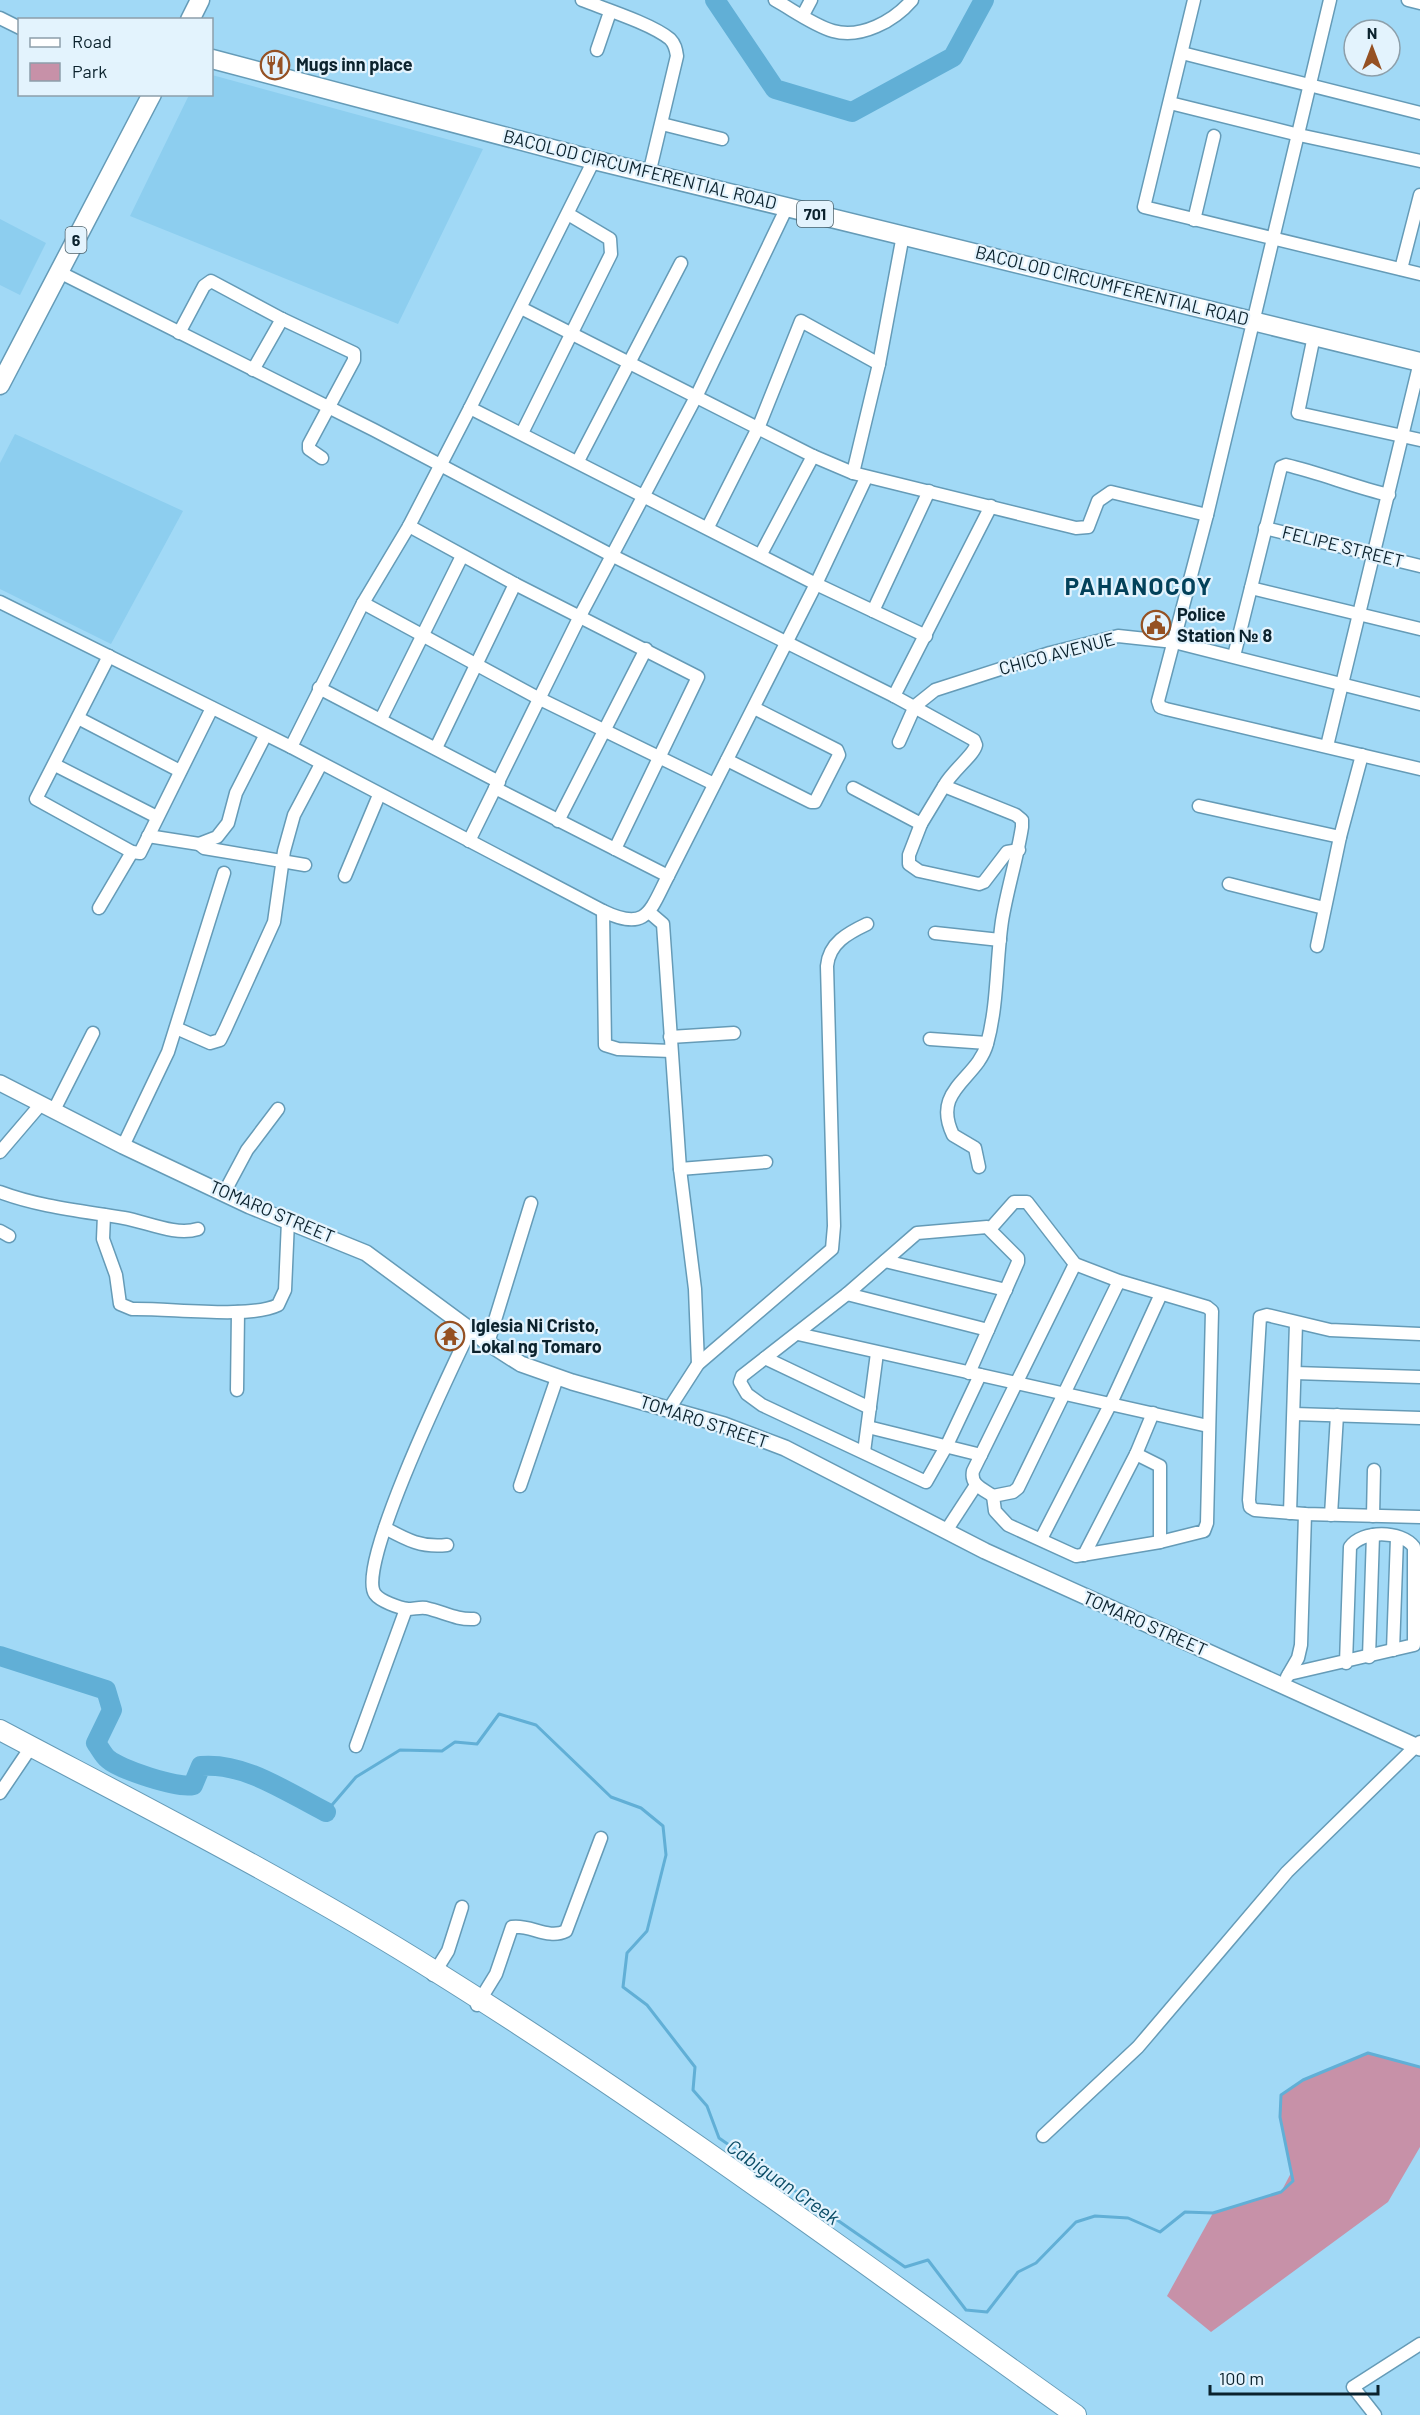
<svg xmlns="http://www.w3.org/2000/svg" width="1420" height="2415" font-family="Barlow,sans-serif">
<rect width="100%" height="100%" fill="#a1d9f6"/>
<g fill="#8dceef">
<polygon points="212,75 483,149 398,324 130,216 189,95 212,94"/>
<polygon points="0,219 46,243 20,295 0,285"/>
<polygon points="15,434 183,511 111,644 0,589 0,463"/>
</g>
<polygon fill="#c791a8" points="1368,2053 1420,2067 1420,2147 1388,2202 1211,2332 1167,2296 1213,2213 1281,2192 1291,2173 1280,2117 1281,2095 1303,2080"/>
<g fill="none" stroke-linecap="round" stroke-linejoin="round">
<polyline stroke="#61afd6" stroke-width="3" points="326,1812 356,1777 400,1750 442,1751 455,1742 477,1744 499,1714 536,1725 611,1797 641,1808 663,1826 666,1855 647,1931 627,1953 623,1987 647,2005 695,2067 693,2090 707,2106 719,2138 905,2267 928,2260 966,2310 987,2312 1018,2272 1036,2263 1076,2222 1095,2216 1128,2218 1160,2232 1185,2212 1213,2213 1281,2192 1293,2181 1280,2117 1281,2095 1303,2080 1368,2053 1420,2067"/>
<g stroke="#61afd6" stroke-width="20">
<polyline points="715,0 775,89 852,112 953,57 984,0"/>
<path d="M0 1656 106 1690 112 1710 96 1743C100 1748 103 1755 108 1759 119 1769 178 1789 193 1785L201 1766C245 1762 288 1793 326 1812"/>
</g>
<g stroke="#659bb7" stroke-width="15">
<g id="minor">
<path d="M582 0C605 9 652 24 670 39 675 44 676 49 677 56L649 174"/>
<path d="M775 0C793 10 813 25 833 31 861 39 894 21 912 0"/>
<polyline points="1194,0 1144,207 1420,274"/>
<polyline points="1330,0 1207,515 1158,701 1160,707 1166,709 1420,769"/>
<polyline points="1408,0 1420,3"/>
<polyline points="803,15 811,0"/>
<polyline points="0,18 20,28"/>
<polyline points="597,50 610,12"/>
<polyline points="1182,53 1420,113"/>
<polyline points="1170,103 1299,135 1420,161"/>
<polyline points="662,124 722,139"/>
<polyline points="1194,220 1214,136"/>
<polyline points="1401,269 1420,195"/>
<path d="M59 272 374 430 611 555 894 696 974 740 976 745C974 755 952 771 944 786L1016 815 1022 820V827C1017 859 1007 890 1002 921 996 962 998 1004 987 1044 977 1080 931 1089 953 1135L975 1148 979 1167"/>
<polyline points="521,308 813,456 853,473 1076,528 1088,527 1098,501 1111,492 1207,515"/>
<polyline points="179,333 204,286 211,281 282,319 354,353 354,360 309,444 309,449 322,458"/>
<polyline points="1314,336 1298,413 1420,440"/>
<polyline points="253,370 282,319"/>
<polyline points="470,408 816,584 926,636"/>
<polyline points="522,433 611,254 610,239 568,214"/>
<polyline points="578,461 681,263"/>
<polyline points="853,473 879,364 903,235"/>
<polyline points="409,526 515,584 698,677 615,849"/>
<polyline points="708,527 759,426 801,321 879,364"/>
<polyline points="1265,528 1420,566"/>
<polyline points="761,554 813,456"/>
<polyline points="1251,588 1420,629"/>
<path d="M0 602 291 747 603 911C647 932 650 911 668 876L816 584 866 478"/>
<polyline points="363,603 538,698 714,784"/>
<polyline points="873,611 929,491"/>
<polyline points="109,656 36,799 132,852 140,853 212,708"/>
<path d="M1234 656 1281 467 1286 465C1321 473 1354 487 1389 495"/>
<polyline points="319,688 499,782"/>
<polyline points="894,696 991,506"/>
<polyline points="78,718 180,771"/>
<polyline points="381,719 462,556"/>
<polyline points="899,742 915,706 935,690 1050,653 1118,636 1174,642 1420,704"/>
<polyline points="1327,746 1420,362"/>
<polyline points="291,747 363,603 409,526 470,408 594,160"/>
<polyline points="436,748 515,584"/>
<polyline points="727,760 811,802 815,802 839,755 837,750 754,708"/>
<polyline points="55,765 157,817"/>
<polyline points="495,788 668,876"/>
<polyline points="853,788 921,824 944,786"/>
<polyline points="1199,806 1340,837 1362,755"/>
<polyline points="558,821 646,649"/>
<polyline points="921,824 909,855 909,864 919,871 979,884 984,882 1007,852 1019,850"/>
<polyline points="148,836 199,844 217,837 228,823 236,793 265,736"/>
<polyline points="469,841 580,616 697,395 787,207"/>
<polyline points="199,844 204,848 305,865"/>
<polyline points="345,876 379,795"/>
<polyline points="1229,884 1324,908"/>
<polyline points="99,908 132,852"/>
<polyline points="603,911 605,1045 618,1049 671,1051"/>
<polyline points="649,912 663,924 680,1169 695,1289 698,1364"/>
<polyline points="935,933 1000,940"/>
<polyline points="1317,946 1340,837"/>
<polyline points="176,1028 210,1043 220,1040 225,1030 274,922 284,851 294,815 321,764"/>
<polyline points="670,1037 734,1033"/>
<polyline points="930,1039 987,1043"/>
<polyline points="54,1110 93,1033"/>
<polyline points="123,1146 168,1052 224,873"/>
<polyline points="0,1152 41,1104"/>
<polyline points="680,1169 766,1162"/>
<path d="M0 1192C40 1207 83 1211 124 1218 147 1222 175 1236 198 1229"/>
<polyline points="224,1193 247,1150 278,1109"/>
<path d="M104 1215 103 1239 116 1275 120 1304 132 1309C169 1308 250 1319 278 1305L285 1290 288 1221"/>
<polyline points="991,1228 1014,1202 1027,1202 1075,1264 1119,1281 1207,1307 1212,1311 1207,1523 1204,1531 1160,1542 1076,1556 1008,1525 995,1511 993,1496 1013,1492 1018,1488 1119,1281"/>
<polyline points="0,1231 9,1236"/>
<polyline points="885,1261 1006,1290"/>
<polyline points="847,1294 988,1330"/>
<path d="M470 1330C453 1366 355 1567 375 1594 380 1601 399 1608 408 1609 414 1609 420 1607 426 1608 444 1612 456 1620 474 1619"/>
<polyline points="798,1334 1208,1426"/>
<polyline points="1420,1334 1330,1330 1267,1315 1260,1317 1249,1500 1250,1507 1255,1510 1305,1514 1420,1517"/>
<polyline points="488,1343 531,1203"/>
<polyline points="765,1358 870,1408"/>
<polyline points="969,1373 1018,1262 1018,1258 987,1227 917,1233 847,1294 742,1376 740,1382 747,1394 762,1405 926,1482 947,1445 980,1375"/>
<polyline points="1295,1373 1420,1377"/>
<polyline points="237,1390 238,1312"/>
<path d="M669 1409 698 1364 832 1249 834 1226 827 966C829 943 848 933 867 924"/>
<polyline points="1294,1414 1420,1418"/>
<polyline points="868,1427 981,1455"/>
<polyline points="864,1452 877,1353"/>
<polyline points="1136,1454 1153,1413"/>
<polyline points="520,1486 557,1378"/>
<path d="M993 1496C983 1489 970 1485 973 1471L1075 1264"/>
<polyline points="1290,1513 1296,1323"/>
<polyline points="1331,1515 1337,1415"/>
<polyline points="1373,1516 1374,1470"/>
<path d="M385 1528C407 1540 422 1548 447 1545"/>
<polyline points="946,1531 976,1485"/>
<polyline points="1041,1539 1111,1403 1161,1294"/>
<polyline points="1084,1555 1136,1454 1160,1466 1160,1542"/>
<polyline points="1393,1650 1397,1538"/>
<polyline points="1369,1657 1373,1535"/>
<path d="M1289 1674 1414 1645V1547C1401 1530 1362 1530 1350 1547L1346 1663"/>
<polyline points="1287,1677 1298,1658 1301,1645 1305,1514"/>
<polyline points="356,1746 406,1609"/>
<polyline points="0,1793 31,1747"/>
<polyline points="433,1975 448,1951 462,1907"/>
<path d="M477 2005 496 1974 512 1927C530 1924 548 1940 566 1931L601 1838"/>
<polyline points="1043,2136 1138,2047 1287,1872 1420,1742"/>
<polyline points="1375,2415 1353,2387 1420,2344"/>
</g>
</g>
<g stroke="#659bb7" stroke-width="18">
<polyline id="tertiary" points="0,1083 123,1146 250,1206 366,1253 488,1343 521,1364 572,1382 724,1425 785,1448 985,1551 1420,1748"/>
</g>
<g stroke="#659bb7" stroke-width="21">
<g id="primary">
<polyline points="190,20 200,0"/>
<polyline points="212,59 594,160 1420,362"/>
<polyline points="0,385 152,94"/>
</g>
</g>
<g stroke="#659bb7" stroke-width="22">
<path id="trunk" d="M0 1730C147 1808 297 1884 438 1973 657 2110 865 2265 1076 2415"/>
</g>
<use href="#minor" stroke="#fff" stroke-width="12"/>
<use href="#tertiary" stroke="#fff" stroke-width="15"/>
<use href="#primary" stroke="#fff" stroke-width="18"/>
<use href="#trunk" stroke="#fff" stroke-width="20"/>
</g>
<defs>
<g id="restaurant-ring" transform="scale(1.5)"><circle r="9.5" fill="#e3f3fd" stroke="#955123" stroke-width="1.5"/><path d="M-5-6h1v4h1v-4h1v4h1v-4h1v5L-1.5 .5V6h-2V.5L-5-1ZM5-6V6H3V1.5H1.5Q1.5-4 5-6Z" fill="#955123"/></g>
<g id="civic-ring" transform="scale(1.5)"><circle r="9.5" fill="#e3f3fd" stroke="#955123" stroke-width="1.5"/><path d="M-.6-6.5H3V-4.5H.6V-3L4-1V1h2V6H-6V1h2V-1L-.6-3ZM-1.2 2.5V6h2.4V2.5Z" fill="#955123"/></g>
<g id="temple-ring" transform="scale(1.5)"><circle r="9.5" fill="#e3f3fd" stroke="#955123" stroke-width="1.5"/><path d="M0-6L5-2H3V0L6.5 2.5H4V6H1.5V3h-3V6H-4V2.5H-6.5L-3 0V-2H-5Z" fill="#955123"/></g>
</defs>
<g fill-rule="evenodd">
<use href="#restaurant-ring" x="275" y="65"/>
<use href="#civic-ring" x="1156" y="625"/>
<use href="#temple-ring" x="450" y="1336"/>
</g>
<g text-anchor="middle" stroke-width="4.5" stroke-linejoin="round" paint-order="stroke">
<g fill="#e3f3fd" stroke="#4c616b" stroke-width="1.5">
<rect x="797" y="201" width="36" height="26" rx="4.5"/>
<rect x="65.5" y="227" width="21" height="26" rx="4.5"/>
</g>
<g font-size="16" font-weight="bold" fill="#0b222d">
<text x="815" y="220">701</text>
<text x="76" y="246">6</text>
</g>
<g font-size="18" font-weight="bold" fill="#0b222d" stroke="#e3f3fd" text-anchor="start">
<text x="296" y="71">Mugs inn place</text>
<text x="1177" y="621">Police<tspan x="1177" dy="21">Station № 8</tspan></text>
<text x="471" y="1332">Iglesia Ni Cristo,<tspan x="471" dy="21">Lokal ng Tomaro</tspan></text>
</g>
<g font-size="18" fill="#0b222d" stroke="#e3f3fd">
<text transform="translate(640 170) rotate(14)" y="6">BACOLOD CIRCUMFERENTIAL ROAD</text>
<text transform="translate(1112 286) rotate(14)" y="6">BACOLOD CIRCUMFERENTIAL ROAD</text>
<text transform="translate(1343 547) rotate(14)" y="6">FELIPE STREET</text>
<text transform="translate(1057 654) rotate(-15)" y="6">CHICO AVENUE</text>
<text transform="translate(272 1212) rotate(23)" y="6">TOMARO STREET</text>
<text transform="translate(704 1422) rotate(18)" y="6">TOMARO STREET</text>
<text transform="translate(1145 1624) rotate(24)" y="6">TOMARO STREET</text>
</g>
<g font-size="20" font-style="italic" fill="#0b4d67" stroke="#e3f3fd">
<text transform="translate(783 2182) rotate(35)" y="7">Cabiguan Creek</text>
</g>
<g font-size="24" font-weight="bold" letter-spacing="1.5" fill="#02415a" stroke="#e3f3fd">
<text x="1139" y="595">PAHANOCOY</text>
</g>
</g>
<rect x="18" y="18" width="195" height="78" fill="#e3f3fd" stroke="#8d9faa" stroke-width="1.5"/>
<rect x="30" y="38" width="30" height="9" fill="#ffffff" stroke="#8d9faa" stroke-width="1.5"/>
<text x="72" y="48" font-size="18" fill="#0b222d">Road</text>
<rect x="30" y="63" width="30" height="18" fill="#c791a8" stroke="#8d9faa" stroke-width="1.5"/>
<text x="72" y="78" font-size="18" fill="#0b222d">Park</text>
<g transform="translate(1372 48)"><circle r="28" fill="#e3f3fd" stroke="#8d9faa" stroke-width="1.5"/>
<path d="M0-4.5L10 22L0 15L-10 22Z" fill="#955123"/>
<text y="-9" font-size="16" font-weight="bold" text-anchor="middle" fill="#0b222d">N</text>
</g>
<path d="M1210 2385v9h168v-9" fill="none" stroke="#0b222d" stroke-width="3"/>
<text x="1219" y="2385" font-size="18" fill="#0b222d" stroke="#e3f3fd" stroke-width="4.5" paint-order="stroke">100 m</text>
</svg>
